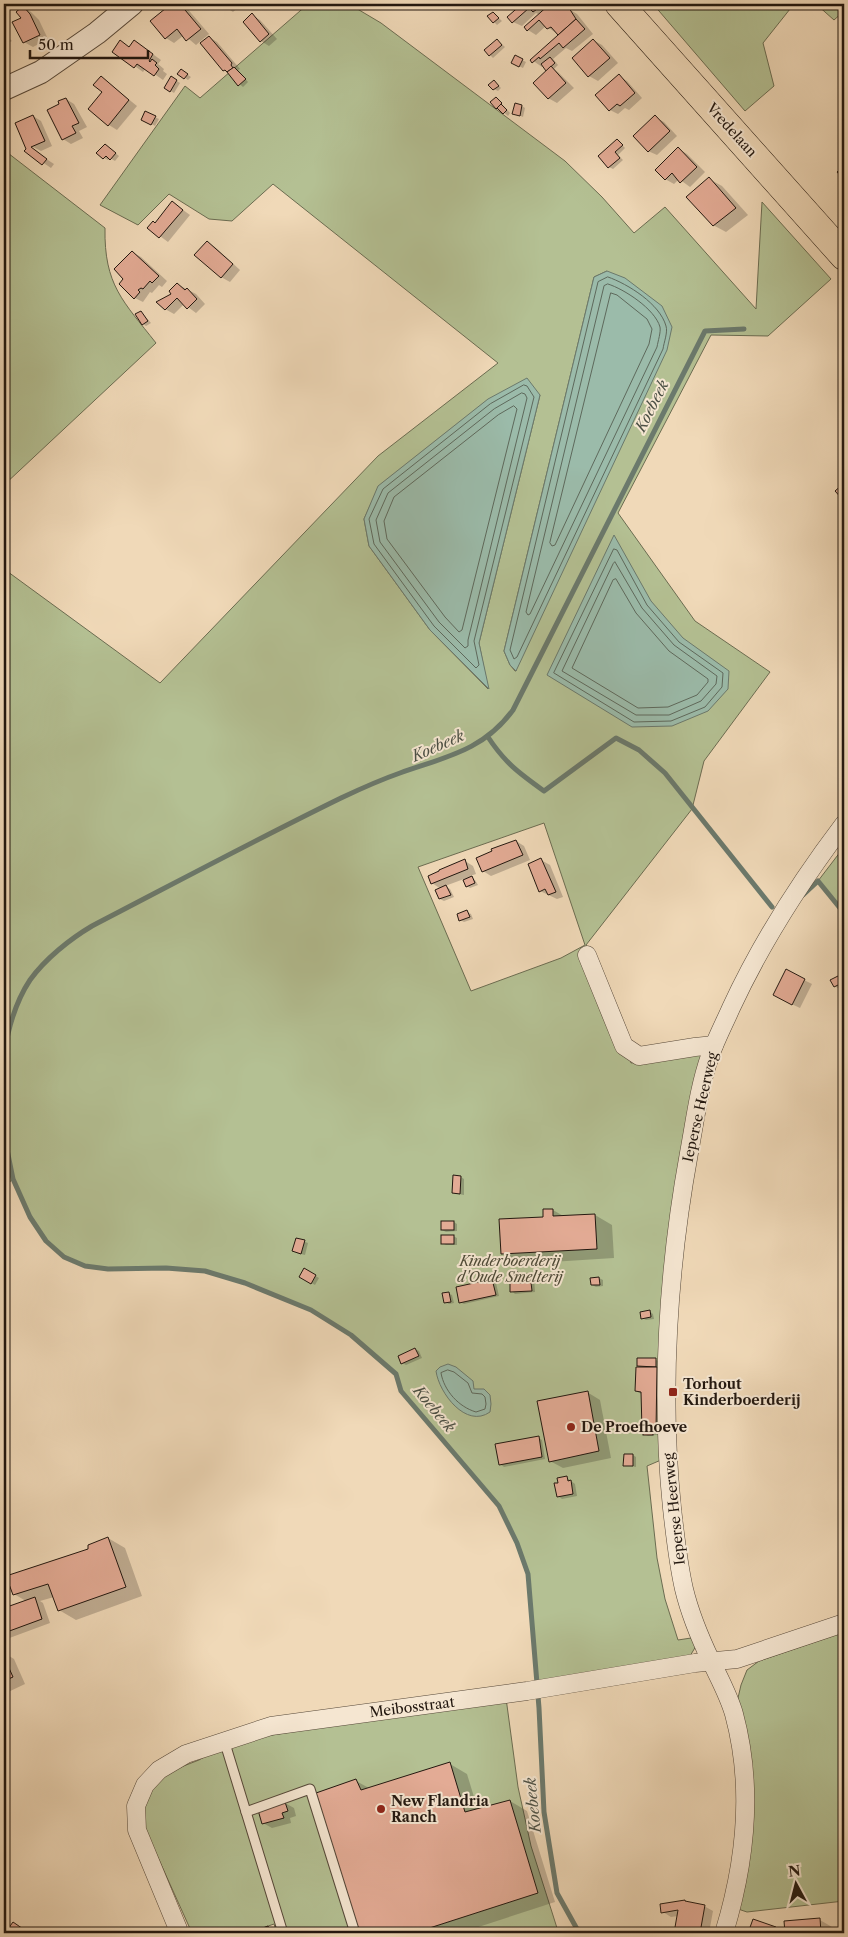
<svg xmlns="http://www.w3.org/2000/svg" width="848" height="1937" font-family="'Libre Caslon Text',serif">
<rect width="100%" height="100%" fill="#f0d9b8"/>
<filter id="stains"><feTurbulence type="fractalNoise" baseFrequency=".004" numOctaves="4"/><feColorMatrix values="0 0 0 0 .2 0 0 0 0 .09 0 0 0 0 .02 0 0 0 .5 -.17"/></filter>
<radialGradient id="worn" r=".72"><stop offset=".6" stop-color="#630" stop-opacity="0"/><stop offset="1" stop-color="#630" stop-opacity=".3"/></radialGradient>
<g fill="#b4c093" stroke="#6b6c51" fill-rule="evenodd">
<path d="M308 4H349L381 23 565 161 602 197 634 233 665 207 756 309 762 202 831 279 768 336 711 335 618 513 695 621 770 672 704 761 692 809 586 945 631 1063 696 1053 703 1056 661 1460 647 1466 657 1558 665 1599 678 1640 691 1638 696 1646 690 1656 537 1681 528 1574 517 1543 499 1506 401 1391 396 1373 351 1335 311 1310 245 1283 205 1271 166 1268 108 1269 85 1266 64 1257 46 1241 30 1217 14 1179 4 1185V569L160 683 378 456 498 363 273 184 232 221 209 219 169 194 138 225 100 205 185 86 200 98ZM607 271 516 671H515L510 665 504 651 594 277ZM540 395 479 643 488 689 430 630 369 546 364 519 379 486 488 400ZM544 823 585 945 561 958 471 991 418 867Z"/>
<polygon points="653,4 794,4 763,43 774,86 745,111"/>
<polygon points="816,4 844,4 844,11 834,20"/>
<path d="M4 150 105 228C104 285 123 301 156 343L4 485Z"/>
<polygon points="844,847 844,913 818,881"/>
<polygon points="844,1632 844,1901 747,1912 738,1909 745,1886 750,1854 748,1752 738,1698 741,1685 747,1670 759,1661"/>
<polygon points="506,1698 518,1787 531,1846 557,1928 557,1933 277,1933 274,1924 248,1933 192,1933 146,1831 140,1811 150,1791 163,1774 199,1760 220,1748 259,1737"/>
</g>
<g fill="#9bbbaa" stroke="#6b796c">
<polygon points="607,271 625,278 662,306 672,327 667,350 516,671 510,665 504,651 594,277"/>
<polygon points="527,378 540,395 479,643 489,689 430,630 369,546 364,519 378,486 488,399"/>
<polygon points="614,535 651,601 683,638 729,671 728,689 708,711 672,726 632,727 547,675"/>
<path d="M448 1364 456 1367 473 1381 474 1389H484L490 1395 491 1404 490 1412C466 1429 439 1393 436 1371L440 1367Z"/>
</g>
<g fill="#0003">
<polygon points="173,4 185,6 209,34 196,45 184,35 174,43 166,38 152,22"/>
<polygon points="221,4 240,4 241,5 233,12"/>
<polygon points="487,4 499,4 494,9"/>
<polygon points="518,4 564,4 562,5 577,14 593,34 572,51 566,48 553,59 558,65 554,69 559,73 574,88 557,103 548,98 548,71 544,65 542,67 532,60 559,35 546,26 536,35 528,30 525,27 540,15 536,13 522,26 513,22 520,7"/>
<polygon points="23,7 31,12 39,20 48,39 33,47 24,42"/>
<polygon points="493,13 502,21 497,25 489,17"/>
<polygon points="252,15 260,20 277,39 269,46 261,41"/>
<polygon points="4,34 12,41 4,45"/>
<polygon points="209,37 217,42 240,69 238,70 248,82 243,87 224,70"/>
<polygon points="497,40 505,47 493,58 490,55"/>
<polygon points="593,40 602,45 618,63 598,81 589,76 573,58"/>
<polygon points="143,47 161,60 158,64 164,69 163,71 167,74 163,80 146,68 143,72 114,51"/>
<polygon points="516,57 526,62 523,68 513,63"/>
<polygon points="185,73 191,77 188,80 185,78"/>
<polygon points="619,76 627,81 642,98 629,110 625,108 618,114 610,110"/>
<polygon points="101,77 137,106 117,130 109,125"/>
<polygon points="172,78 180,83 174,93 166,88"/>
<polygon points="494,81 501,88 498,91 494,89"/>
<polygon points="66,99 74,104 87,127 79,131 83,138 71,144 63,139 61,104"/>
<polygon points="497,99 510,113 508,116 492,102"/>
<polygon points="522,106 525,108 523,117 514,113"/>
<polygon points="146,113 159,119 155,126 143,119"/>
<polygon points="33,116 41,121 52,146 41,151 31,146 31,149 54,164 51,168 26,151"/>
<polygon points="655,117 664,122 677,136 657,155 648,151"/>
<polygon points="617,140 625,148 618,155 623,160 613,169 609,167"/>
<polygon points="108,147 119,156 115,161 110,158 108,160 104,158"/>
<polygon points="679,149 687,154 705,172 690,187 679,179 674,184 665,179"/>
<polygon points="709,179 722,186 748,215 726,232 713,225"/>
<polygon points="172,202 190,215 168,242 149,228 155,224"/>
<polygon points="207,242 215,247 240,270 230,282 221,277"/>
<polygon points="132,252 141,257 167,281 162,287 159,285 152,293 150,292 143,302 135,298 125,279"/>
<polygon points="177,284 196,294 205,304 196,313 184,304 174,314 165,309"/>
<polygon points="141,312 151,323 146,326 143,324"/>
<polygon points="516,841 524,846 530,860 491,876 483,871"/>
<polygon points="541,860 550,865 563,897 557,899 540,891"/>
<polygon points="465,861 473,866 476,874 470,876 475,880 478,885 470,888 467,886 464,879 445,886 450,889 454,897 444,901 440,899 437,891 441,889 432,883"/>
<polygon points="467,912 471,914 473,919 464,922 460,920"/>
<polygon points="844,974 844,986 839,989 835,986 832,981"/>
<polygon points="804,980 812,984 800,1008 783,1000"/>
<polygon points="461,1177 464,1179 464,1195 453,1193"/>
<polygon points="553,1210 565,1217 595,1215 612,1225 614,1258 520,1264 502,1254"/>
<polygon points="454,1222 457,1224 457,1231 446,1232 442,1230"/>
<polygon points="453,1236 457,1238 457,1245 446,1245 442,1243"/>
<polygon points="297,1239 308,1243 305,1255 297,1253"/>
<polygon points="305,1270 319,1278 315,1285 301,1277"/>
<polygon points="518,1273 523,1276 530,1275 534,1277 535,1292 515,1294 512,1291"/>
<polygon points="599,1278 603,1280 603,1286 596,1287 592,1285"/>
<polygon points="492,1281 496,1283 499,1296 464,1304 460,1302"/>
<polygon points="448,1293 452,1295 454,1303 449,1304 445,1302"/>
<polygon points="649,1311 653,1314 654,1319 646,1320 642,1318"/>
<polygon points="415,1349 419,1351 422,1358 406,1365 402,1363"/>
<polygon points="656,1360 660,1362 664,1434 648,1436 644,1434 643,1395 636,1391 642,1368 638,1366"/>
<polygon points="587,1392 600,1400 611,1458 563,1468 550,1461"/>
<polygon points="539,1438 542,1440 545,1459 504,1467 500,1464"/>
<polygon points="633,1455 636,1457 636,1467 625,1465"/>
<polygon points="567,1478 575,1484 577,1496 562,1499 558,1496 560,1484"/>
<polygon points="108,1538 125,1548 142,1596 76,1620 59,1610 54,1597 40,1601 43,1603 50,1623 4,1640 4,1609 26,1601 14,1594"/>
<polygon points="4,1653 14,1659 25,1684 4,1694"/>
<polygon points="450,1764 467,1774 478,1810 510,1801 527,1811 555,1902 460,1933 359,1933 356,1781 369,1788"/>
<polygon points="285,1803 294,1808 296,1816 290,1818 291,1823 272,1828 263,1823"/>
<polygon points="704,1906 713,1911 709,1933 675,1933 678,1916 671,1917 663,1912"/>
<polygon points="820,1920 832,1927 833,1933 787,1933 786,1922"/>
<polygon points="754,1921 776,1928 784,1933 750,1933"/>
<polygon points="268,1928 277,1933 254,1933"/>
</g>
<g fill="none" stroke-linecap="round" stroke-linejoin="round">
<g stroke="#5e695c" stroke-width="1">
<path d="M608 277C628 284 660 304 666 326 668 332 664 342 663 349L517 657 514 659 510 650 598 282Z"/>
<path d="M608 284C624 289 655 309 660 327 661 332 658 341 657 347L530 614 528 615 526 612 604 286Z"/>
<polygon points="611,293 617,295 647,319 652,329 649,344 555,545 552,546 550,543"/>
<polygon points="524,385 527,386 534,397 474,641 479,665 476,668 434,626 374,544 369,519 383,489 490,404"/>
<polygon points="522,393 525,394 527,398 468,640 468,646 465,648 439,622 380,542 376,520 388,493 494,409"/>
<polygon points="514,406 517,409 462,630 459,632 445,617 387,539 384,521 394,497 498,415"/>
<polygon points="614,549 617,550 647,605 679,642 723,673 722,687 705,707 671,721 634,722 554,673"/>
<polygon points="615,562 642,608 674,645 717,676 716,684 701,701 669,715 636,715 562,671 613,564"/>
<polygon points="616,579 636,613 669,651 708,679 708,682 697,695 668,707 638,708 572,668 613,580"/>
<path d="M448 1370 454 1372 468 1383 472 1393 482 1394 485 1397 486 1404 485 1409 476 1412C459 1407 444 1391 441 1373Z"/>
</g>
<g stroke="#6b796c" stroke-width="5">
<path d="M488 737C505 763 519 773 544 791L616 738 639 750 665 773 772 907"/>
<polyline points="803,895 818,881 844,913"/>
<path d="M4 1054C8 1029 16 1001 30 980 45 959 70 939 92 926 175 883 257 839 341 798 360 789 380 780 400 773 445 757 483 751 513 710L705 331 744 329"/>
<polyline points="4,1135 13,1179 30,1217 46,1241 64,1257 85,1266 108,1269 166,1268 205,1271 245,1283 311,1310 351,1335 396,1374 401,1391 499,1506 517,1543 528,1574 539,1708 544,1812 557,1893 577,1929 577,1933"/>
</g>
</g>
<g fill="#e3ab95" stroke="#22170f">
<polygon points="171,4 180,4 201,29 186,41 177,29 165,39 150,21"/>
<polygon points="522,4 544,4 533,12 529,8 512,23 507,17"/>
<polygon points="550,4 556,4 559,7 562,4 567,9 569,8 576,19 558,35 551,27 547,29 539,20 527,31 524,27"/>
<polygon points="23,6 30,14 40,35 23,43 12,22 21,18 16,12"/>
<polygon points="493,12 499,18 493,23 487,16"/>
<polygon points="252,13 269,34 260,42 243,22"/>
<polygon points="576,19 585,29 563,48 559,43 540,59 539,57 532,63 530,60"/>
<polygon points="209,36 232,63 231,65 233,68 227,72 225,70 223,71 200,43"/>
<polygon points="497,39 502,45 489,56 484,50"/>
<polygon points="593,39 610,58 588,77 572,58"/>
<polygon points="120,40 129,47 134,40 153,54 149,61 150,62 152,59 157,63 155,65 159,69 154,76 137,64 134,68 112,52"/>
<polygon points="515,55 523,59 519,67 511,63"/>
<polygon points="550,57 555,63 546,71 541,64"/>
<polygon points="551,66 566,83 548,99 533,83"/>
<polygon points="234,67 246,79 238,86 227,72"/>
<polygon points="181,69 188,74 184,79 177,74"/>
<polygon points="619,74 635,93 620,106 617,104 609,111 595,95"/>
<polygon points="101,76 129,100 108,126 88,109 102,92 93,85"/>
<polygon points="171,76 177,80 170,92 164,88"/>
<polygon points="494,80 499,86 493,90 488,85"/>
<polygon points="496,97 502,103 496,109 490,102"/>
<polygon points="66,98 79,123 72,126 76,133 62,140 47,110 59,104 58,101"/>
<polygon points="515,103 522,105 520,116 512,114"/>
<polygon points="501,104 507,110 503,114 497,108"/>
<polygon points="145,111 156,116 151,125 141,120"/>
<polygon points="33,115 45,141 31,147 47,159 42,165 24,151 26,149 15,123"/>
<polygon points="655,115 670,131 648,152 633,136"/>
<polygon points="617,139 623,145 615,152 620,158 608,168 598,156"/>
<polygon points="105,144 116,153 110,160 106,156 103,159 96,153"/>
<polygon points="678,147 697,167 680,183 672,173 665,180 655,170"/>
<polygon points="844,165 844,180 837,172"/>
<polygon points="709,177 736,208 713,226 686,197"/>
<polygon points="172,201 183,210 159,238 147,228 153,221 155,223"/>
<polygon points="207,241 233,264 221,278 194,255"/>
<polygon points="132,251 159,276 152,283 150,281 143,289 141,288 138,290 140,292 134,299 119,284 123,279 114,269"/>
<polygon points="177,283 185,290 187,288 197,299 187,309 177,298 165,310 156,302 171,294 169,291"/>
<polygon points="141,311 148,321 142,325 135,314"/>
<polygon points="843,484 844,485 844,501 835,491"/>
<polygon points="516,840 523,855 482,872 476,858 492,851 491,849"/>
<polygon points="541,858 556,892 548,895 545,889 539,892 528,864"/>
<polygon points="465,859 468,869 431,884 428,876 439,871 439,870"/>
<polygon points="472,876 475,883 466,887 463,880"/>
<polygon points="446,885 451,895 439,899 435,890"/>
<polygon points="467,910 470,917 459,921 457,914"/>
<polygon points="786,969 805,979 792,1005 773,995"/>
<polygon points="844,973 844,982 834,987 830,980"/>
<polygon points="453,1175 461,1176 460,1194 452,1193"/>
<polygon points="543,1209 553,1209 553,1216 595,1214 597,1249 501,1254 499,1219 543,1217"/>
<rect x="441" y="1221" width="13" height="9"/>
<rect x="441" y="1235" width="13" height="9"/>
<polygon points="296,1238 305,1240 301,1254 292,1251"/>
<polygon points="304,1268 316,1275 311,1284 299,1277"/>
<polygon points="510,1272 518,1272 518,1283 522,1283 522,1274 530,1274 532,1291 510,1292"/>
<polygon points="599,1277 600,1285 591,1285 590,1278"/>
<polygon points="492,1279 496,1295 459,1303 456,1287"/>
<polygon points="449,1292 451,1302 444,1303 442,1293"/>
<polygon points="650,1310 651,1317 641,1319 640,1312"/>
<polygon points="415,1348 419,1356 401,1364 398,1356"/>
<polygon points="637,1358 656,1358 656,1367 637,1366"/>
<polygon points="636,1367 657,1367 656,1430 642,1430 641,1392 635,1391"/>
<polygon points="588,1391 599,1451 549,1462 537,1401"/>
<rect x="643" y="1430" width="10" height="5"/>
<polygon points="539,1436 542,1457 499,1465 495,1444"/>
<polygon points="624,1454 633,1454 633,1466 623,1466"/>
<polygon points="567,1476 568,1481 571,1480 573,1494 557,1497 554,1483 558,1483 557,1478"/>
<polygon points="108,1537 126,1587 58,1611 48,1584 13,1595 6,1576 88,1549 88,1545"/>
<polygon points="35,1597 42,1619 4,1633 4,1608"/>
<polygon points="4,1657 13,1677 4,1681"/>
<polygon points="450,1762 465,1812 510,1800 538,1893 414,1933 381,1933 380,1928 358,1933 316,1793 356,1779 361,1790"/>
<polygon points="285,1802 288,1811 282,1813 284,1818 262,1824 258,1810"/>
<polygon points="685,1900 685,1901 705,1905 700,1933 674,1933 678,1910 661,1913 660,1904"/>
<polygon points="820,1918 821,1933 785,1933 784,1921"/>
<polygon points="753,1919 776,1927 775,1933 748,1933"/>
<polygon points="13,1922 29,1933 5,1933"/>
<polygon points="268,1926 271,1933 251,1933"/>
</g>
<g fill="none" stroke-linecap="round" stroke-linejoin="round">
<g stroke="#564839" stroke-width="11">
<g id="service">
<polyline points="224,1740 283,1933"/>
<polyline points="246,1812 310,1789 355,1933"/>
</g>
</g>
<g stroke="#564839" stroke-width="19">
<g id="minor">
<polyline points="587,955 624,1046 639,1056 695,1047 714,1045"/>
<polyline points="178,1933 178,1929 137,1830 136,1806 145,1785 159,1770 186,1754 271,1726 527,1691 695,1663 737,1659 844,1623"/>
<path d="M724 1933C746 1861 754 1788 734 1714 729 1696 719 1678 711 1661 700 1638 690 1614 684 1589 678 1563 675 1535 672 1508 660 1392 668 1268 689 1153 695 1121 699 1087 710 1056 716 1039 724 1024 731 1008 762 941 800 882 844 824"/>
</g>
</g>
<g stroke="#564839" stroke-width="24">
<polyline id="tertiary" points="4,89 41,72 97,33 132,4"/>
</g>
<g stroke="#22170f" stroke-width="29">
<polyline id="primary" points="619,4 844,256"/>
</g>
<use href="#service" stroke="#f5e6d1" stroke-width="9"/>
<use href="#minor" stroke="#f5e6d1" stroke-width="18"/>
<use href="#tertiary" stroke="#f5e6d1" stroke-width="22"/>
<use href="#primary" stroke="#f0d9b8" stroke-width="28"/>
</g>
<g fill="#8f2418" stroke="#f5e6d1" stroke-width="2">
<rect x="668" y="1387" width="10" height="10" rx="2.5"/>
<circle cx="571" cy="1427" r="5"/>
<circle cx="381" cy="1809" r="5"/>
</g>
<g text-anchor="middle" stroke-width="4" stroke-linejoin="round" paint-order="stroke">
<g font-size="14" fill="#22170f" stroke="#f5e6d1">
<text transform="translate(732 130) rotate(48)" y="5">Vredelaan</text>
<text transform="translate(700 1107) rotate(-77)" y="5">Ieperse Heerweg</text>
<text transform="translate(674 1509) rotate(-96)" y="5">Ieperse Heerweg</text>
<text transform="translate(412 1707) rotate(-7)" y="5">Meibosstraat</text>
</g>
<g font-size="14" font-style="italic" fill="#4e4a37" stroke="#f5e6d1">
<text x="510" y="1266">Kinderboerderij<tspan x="510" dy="16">d'Oude Smelterij</tspan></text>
</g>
<g font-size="14" font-weight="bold" fill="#22170f" stroke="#f5e6d1" text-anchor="start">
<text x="683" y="1389">Torhout<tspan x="683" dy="16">Kinderboerderij</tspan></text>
<text x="581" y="1432">De Proefhoeve</text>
<text x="391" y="1806">New Flandria<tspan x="391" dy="16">Ranch</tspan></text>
</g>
<g font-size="15" font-style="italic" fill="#4c5045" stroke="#f5e6d1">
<text transform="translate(652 406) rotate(-63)" y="5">Koebeek</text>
<text transform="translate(438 746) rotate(-24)" y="5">Koebeek</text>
<text transform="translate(434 1409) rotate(50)" y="5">Koebeek</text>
<text transform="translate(533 1805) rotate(-96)" y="5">Koebeek</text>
</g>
</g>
<rect width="848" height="1937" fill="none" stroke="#f0d9b8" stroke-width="20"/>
<rect x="5" y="5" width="838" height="1927" fill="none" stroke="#22170f" stroke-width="2.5"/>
<rect x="10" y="10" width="828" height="1917" fill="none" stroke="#22170f"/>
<g transform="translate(796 1884) rotate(353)" stroke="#f5e6d1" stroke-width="4" paint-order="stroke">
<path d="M0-4L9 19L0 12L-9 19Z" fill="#22170f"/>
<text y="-8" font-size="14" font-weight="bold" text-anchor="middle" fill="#22170f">N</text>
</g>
<path d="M30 50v8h118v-8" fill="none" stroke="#22170f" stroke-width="2.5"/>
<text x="38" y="50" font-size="15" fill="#22170f" stroke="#f5e6d1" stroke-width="4" paint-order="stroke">50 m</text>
<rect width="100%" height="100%" filter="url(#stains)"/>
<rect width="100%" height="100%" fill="url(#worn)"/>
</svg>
